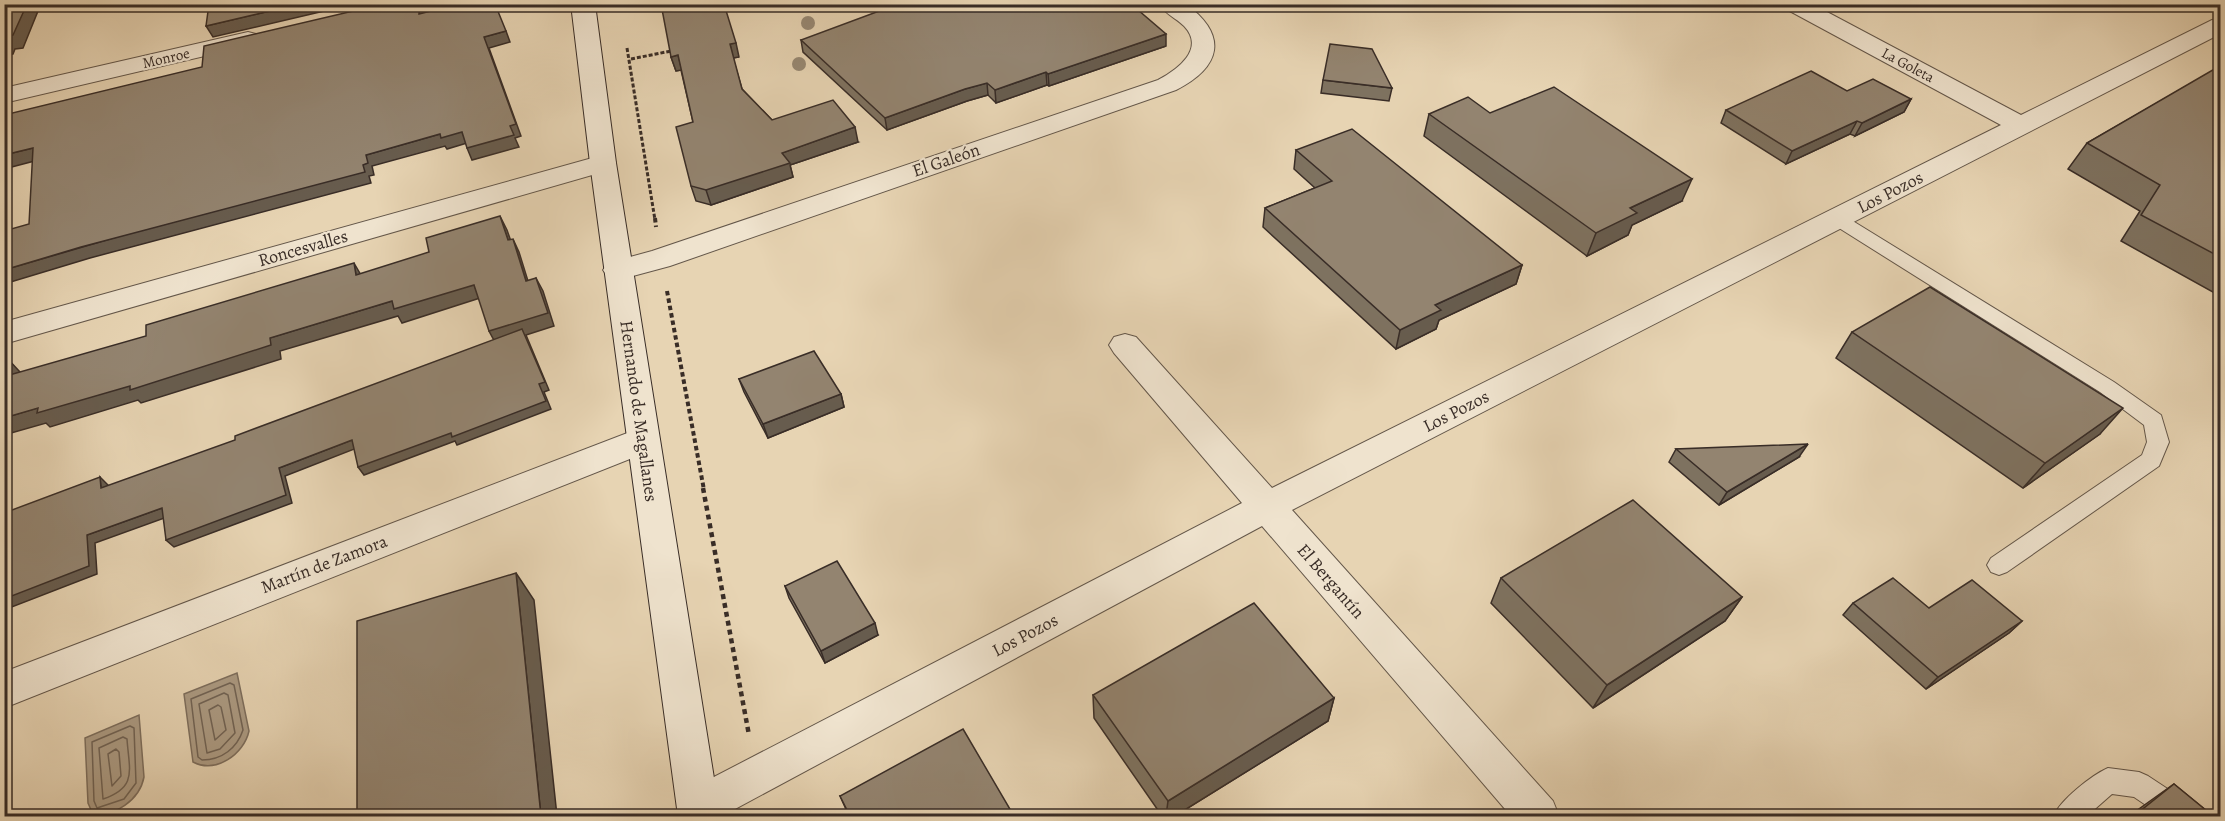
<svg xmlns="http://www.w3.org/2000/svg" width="2225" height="821" font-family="Alegreya,serif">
<rect width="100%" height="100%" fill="#e7d4b3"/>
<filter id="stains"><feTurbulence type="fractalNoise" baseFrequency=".00333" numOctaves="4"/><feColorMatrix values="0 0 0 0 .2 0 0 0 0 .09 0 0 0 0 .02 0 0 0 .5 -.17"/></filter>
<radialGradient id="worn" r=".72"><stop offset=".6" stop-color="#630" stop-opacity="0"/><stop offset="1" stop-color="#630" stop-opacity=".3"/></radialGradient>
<g fill="#ac9b83" stroke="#7e6f5e" stroke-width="1.5">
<path d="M237 673 249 731C244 754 216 774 193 762L184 694Z"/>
<path d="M139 715 144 777C140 799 114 819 92 812L88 803 85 738Z"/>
</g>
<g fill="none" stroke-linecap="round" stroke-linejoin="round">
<g stroke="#726455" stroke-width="1.5">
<path d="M230 683 234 685 243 730C237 748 222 760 202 760L198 757 191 699Z"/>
<polygon points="224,693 228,695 235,733 220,749 207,753 199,704"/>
<polygon points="218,705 221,707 226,730 215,740 209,710"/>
<polygon points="130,726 134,728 136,783 124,799 97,808 94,801 92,742"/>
<path d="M123 737 127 739C129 770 138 787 103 799L99 748Z"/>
<polygon points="116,749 119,752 121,776 112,786 108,754"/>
</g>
<g stroke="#64574a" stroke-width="2">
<g id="service">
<polygon points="1837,213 1843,215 2114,382 2161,415 2169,442 2159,466 2007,572 1999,575 1991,572 1987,565 1991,558 2142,455 2147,442 2144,425 2100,392 1831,223 1828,219 1831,215"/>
<path d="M2108 768 2139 772 2148 776 2195 807 2198 816H2162L2134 797 2112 794 2087 816H2054C2059 801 2092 775 2108 768Z"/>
</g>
</g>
<g stroke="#64574a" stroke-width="2">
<g id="minor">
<path d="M1159 4H1186C1229 36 1221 67 1176 90L670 266 618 280 608 277 603 270 608 263 652 251 1158 80C1177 70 1206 49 1184 26 1176 18 1165 14 1159 4Z"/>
<polygon points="1783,4 1812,4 2021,115 2212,20 2220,18 2220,34 1292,510 1553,801 1559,816 1511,816 1262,526 722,816 681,816 677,807 683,793 1242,503 1114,353 1109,345 1114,337 1125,334 1136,337 1272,488 2001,125 1786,9"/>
<polygon points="248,32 256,34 260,39 256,44 4,103 4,88"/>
<polygon points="603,155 613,157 616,163 613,169 4,344 4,322"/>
</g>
</g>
<g stroke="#64574a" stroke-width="2">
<polygon id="tertiary" points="643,427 655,431 660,440 655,449 4,708 4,672"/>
</g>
<g stroke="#392d27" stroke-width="2">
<polygon id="secondary" points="571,4 595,4 616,163 720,816 678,816 590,163"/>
</g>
<g stroke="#392d27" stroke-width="3" stroke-dasharray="4 2" stroke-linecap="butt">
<polyline points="619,9 642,4"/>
<polyline points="627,48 655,220"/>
<polyline points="631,59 671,51"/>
</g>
<g stroke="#392d27" stroke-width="4" stroke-dasharray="4.5 3" stroke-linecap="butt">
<polyline points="655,218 656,227"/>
<polyline points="667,291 704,490"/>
</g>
<polyline stroke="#392d27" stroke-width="4.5" stroke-dasharray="5 4" stroke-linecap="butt" points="703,488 749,735"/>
<use href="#service" fill="#efe3ce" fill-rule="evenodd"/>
<use href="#minor" fill="#efe3ce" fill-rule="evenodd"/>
<use href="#tertiary" fill="#efe3ce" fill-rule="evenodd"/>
<use href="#secondary" fill="#efe3ce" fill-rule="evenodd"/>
</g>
<g fill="#978873">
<circle cx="808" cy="23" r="7"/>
<circle cx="799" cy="64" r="7"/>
</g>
<g fill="#7e7260" stroke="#392d27" stroke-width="1.5">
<polygon points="801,40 1166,46 1049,86 1047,85 996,103 988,95 967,101 887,130 803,52"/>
<polygon points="671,57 739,57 733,58 742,89 772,120 858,142 790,165 793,177 711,205 696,201 691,186 693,122 681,70 676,71"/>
<polygon points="2220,64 2220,296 2121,241 2140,211 2068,169 2087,143 2213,71 2216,66"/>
<polygon points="1323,80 1392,88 1389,101 1321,93"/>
<polygon points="1847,91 1911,99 1904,112 1855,136 1850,134 1786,164 1721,123 1726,110"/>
<polygon points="1490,113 1682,201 1632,225 1628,235 1587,256 1424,136 1429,114"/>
<polygon points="1296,150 1522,265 1516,284 1439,320 1436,329 1396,349 1263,227 1265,208 1315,188 1294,169"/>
<polygon points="1852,332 2100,434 2023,488 1836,358"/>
<polygon points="739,379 841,394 844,407 768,438 744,392"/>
<polygon points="1676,449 1799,457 1719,505 1669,462"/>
<polygon points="1501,578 1742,597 1725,621 1593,708 1491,603"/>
<polygon points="785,586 878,635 825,663 789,598"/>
<polygon points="1853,603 1929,608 2022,621 2009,633 1926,689 1843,615"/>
<polygon points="1093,695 1334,698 1328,721 1175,816 1162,816 1094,718"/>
<polygon points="2174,784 2213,816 2129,816 2143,806"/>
<polygon points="840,796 1014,816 849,816"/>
</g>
<g fill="#675c4e" stroke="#392d27" stroke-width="1.5">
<polygon points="27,4 34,4 38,11 23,48 15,49 13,54 4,55 5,36"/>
<polygon points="300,4 354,4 213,37 206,26"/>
<polygon points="419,4 424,4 424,25 419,14"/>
<polygon points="506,31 510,42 489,48 521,136 515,138 519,147 472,160 467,148 484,37"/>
<polygon points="1166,34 1166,46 1049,86 1048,74"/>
<polygon points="736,43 739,57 733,58 730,44"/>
<polygon points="678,55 682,70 676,71 671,57"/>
<polygon points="1046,72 1047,85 996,103 995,90"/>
<polygon points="987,83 988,95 967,101 887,130 885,118 965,89"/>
<polygon points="1911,99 1904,112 1855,136 1862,123"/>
<polygon points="1857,121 1850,134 1786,164 1792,151"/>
<polygon points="855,127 858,142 790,165 793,177 711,205 706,190 782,153"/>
<polygon points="462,132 467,143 447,149 445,146 372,166 374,175 369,176 371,183 90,258 4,284 4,270 363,165 366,155 440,134"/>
<polygon points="33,148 42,159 4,169 4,155"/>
<polygon points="1692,179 1682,201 1632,225 1628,235 1587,256 1596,233 1630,208"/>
<polygon points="500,216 507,230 515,253 508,240"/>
<polygon points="513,239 519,252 532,294 526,281"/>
<polygon points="354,263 362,277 356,275"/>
<polygon points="1522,265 1516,284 1439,320 1436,329 1396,349 1400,330 1435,305"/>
<polygon points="536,278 543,291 554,326 526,335 549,390 544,392 551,409 457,445 455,441 364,475 358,467 539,384 496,344 489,331"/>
<polygon points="474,285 480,298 402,323 398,316 280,351 281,359 141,403 138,400 50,427 46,423 4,435 4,418 392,301"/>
<polygon points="7,358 20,372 19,390 6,376"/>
<polygon points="841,394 844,407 768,438 763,424"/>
<polygon points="2123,408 2100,434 2023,488 2045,463"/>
<polygon points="352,440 357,448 285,476 292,503 174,547 166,540 279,468"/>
<polygon points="1808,444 1799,457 1719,505 1727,492"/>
<polygon points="100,477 108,485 109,496 101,488"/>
<polygon points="162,508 170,516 95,543 97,574 4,610 4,599 87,535"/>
<polygon points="516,573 534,600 557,816 541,816"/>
<polygon points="1742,597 1725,621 1593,708 1607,685"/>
<polygon points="2022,621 2009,633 1926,689 1938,677"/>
<polygon points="875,623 878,635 825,663 821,651"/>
<polygon points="1334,698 1328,721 1175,816 1166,816 1168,801"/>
</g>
<g fill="#938470" stroke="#392d27" stroke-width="1.5">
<polygon points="4,4 27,4 13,35 5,36 4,38"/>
<polygon points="209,4 300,4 206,26"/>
<polygon points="383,4 419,4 419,14 458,4 495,4 506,31 484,37 516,124 510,126 514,135 467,148 462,132 441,138 440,134 366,155 368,163 363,165 365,172 81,247 4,270 4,231 29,224 33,148 4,155 4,115 202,67 204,46"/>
<polygon points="661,4 724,4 736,43 730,44 742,89 772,120 833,100 855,127 782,153 790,163 706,190 691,186 676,127 693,122 678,55 671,57"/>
<polygon points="898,4 1131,4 1166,34 1048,74 1046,72 995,90 987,83 965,89 885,118 801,40"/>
<polygon points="1330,44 1372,49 1392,88 1323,80"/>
<polygon points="2220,64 2220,257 2141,215 2160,185 2087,143 2218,67 2216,66"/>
<polygon points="1811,71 1847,91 1873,79 1911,99 1862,123 1857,121 1792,151 1726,110"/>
<polygon points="1554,87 1692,179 1630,208 1637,213 1596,233 1429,114 1468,97 1490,113"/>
<polygon points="1352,129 1522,265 1435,305 1441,310 1400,330 1265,208 1332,181 1296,150"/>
<polygon points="500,216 508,240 513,239 526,281 536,278 548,313 489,331 474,285 394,309 392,301 270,338 271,345 130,390 130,386 37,413 38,408 4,418 4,359 7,358 6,376 146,336 146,325 354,263 356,275 429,252 426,238"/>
<polygon points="1930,287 2123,408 2045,463 1852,332"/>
<polygon points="522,329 545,382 539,384 546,401 452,437 451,433 358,467 352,440 279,468 286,495 166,540 162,508 87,535 89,566 4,599 4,513 100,477 101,488 235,440 235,436"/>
<polygon points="814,351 841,394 763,424 739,379"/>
<polygon points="1808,444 1727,492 1676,449"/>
<polygon points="1633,500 1742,597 1607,685 1501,578"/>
<polygon points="837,561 875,623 821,651 785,586"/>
<polygon points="516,573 541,816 357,816 357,621"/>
<polygon points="1893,578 1929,608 1972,580 2022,621 1938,677 1853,603"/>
<polygon points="1254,603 1334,698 1168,801 1093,695"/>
<polygon points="963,729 1014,816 850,816 840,796"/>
<polygon points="2174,784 2213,816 2134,816"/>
</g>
<g text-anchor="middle" stroke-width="4.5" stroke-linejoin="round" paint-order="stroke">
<g font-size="15" fill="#392d27" stroke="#efe3ce">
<text transform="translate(166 58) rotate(-13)" y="5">Monroe</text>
<text transform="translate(1908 65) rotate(28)" y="5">La Goleta</text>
</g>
<g font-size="18" fill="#392d27" stroke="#efe3ce">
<text transform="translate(946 160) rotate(-19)" y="6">El Galeón</text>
<text transform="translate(1890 192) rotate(-27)" y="6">Los Pozos</text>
<text transform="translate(303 248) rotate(-16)" y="6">Roncesvalles</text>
<text transform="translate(639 411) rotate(82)" y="6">Hernando de Magallanes</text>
<text transform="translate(1456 411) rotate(-27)" y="6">Los Pozos</text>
<text transform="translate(324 564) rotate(-21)" y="6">Martín de Zamora</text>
<text transform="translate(1331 581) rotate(49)" y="6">El Bergantín</text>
<text transform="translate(1025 635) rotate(-28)" y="6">Los Pozos</text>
</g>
</g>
<rect width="2225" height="821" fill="none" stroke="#e7d4b3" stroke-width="24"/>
<rect x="6" y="6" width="2213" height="809" fill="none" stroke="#392d27" stroke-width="3"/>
<rect x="12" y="12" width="2201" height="797" fill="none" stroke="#392d27" stroke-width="1.5"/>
<rect width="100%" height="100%" filter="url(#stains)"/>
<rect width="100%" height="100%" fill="url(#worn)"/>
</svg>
